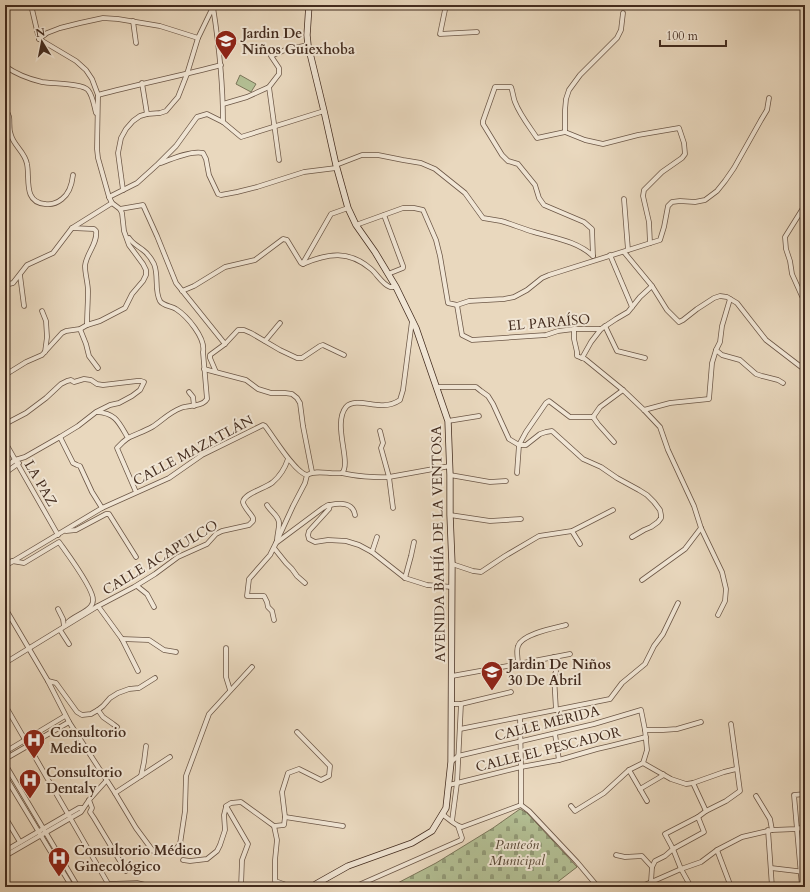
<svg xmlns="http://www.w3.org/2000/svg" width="810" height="892" font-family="Cardo,serif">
<defs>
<pattern id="cemetery-stones" width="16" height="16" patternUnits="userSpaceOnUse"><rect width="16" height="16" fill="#b3bf94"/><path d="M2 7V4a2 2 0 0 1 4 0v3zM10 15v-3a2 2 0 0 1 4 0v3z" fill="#939b78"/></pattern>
</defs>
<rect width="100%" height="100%" fill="#e9d8be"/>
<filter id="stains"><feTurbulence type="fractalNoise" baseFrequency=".005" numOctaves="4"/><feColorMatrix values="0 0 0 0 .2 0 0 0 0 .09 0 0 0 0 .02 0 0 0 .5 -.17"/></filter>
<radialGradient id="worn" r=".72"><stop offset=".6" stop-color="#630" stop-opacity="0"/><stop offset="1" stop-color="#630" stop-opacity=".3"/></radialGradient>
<polygon fill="url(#cemetery-stones)" stroke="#7b765a" points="520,809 527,813 577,867 551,887 390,887 436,863 493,828"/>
<polygon fill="#b3bf94" stroke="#7b765a" points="240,75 256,84 251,92 236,84"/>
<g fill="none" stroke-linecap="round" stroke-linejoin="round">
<g stroke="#6c5747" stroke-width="5.5">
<g id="minor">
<polyline points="446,5 440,34 477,32"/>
<path d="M213 7C219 45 223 83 223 122"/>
<polyline points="623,13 621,30 617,38 580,75 569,90 566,99 565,110 565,132 585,140 603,144 638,135 679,128 684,143 685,154 682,158 662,172 644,190 643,196 649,222 650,243"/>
<polyline points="133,21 136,43"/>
<polyline points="39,39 47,33 60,28 80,23 103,18 118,19 160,26 198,38"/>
<path d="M5 66C16 74 29 79 42 82 52 84 82 83 88 90 93 96 94 106 96 113"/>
<polyline points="142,83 147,114"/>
<path d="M98 95C139 84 180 76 221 65"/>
<polyline points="223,104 247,97 269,87"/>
<path d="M5 109C13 118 7 125 11 135 14 146 25 152 27 164 30 179 23 202 45 204 51 205 57 203 62 199 70 193 72 184 73 175"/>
<path d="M565 132 537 138C529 126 520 115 515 102 513 97 513 92 511 87H495L483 121V124L502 155 508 161 518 164 535 185 539 198 544 205 584 222 592 229 593 256"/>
<polyline points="279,160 269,87 279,74 279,68 271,56 285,50 308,45"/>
<path d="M161 163C171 159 192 150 203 153L206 159 209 175 218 194 221 195 237 192 257 187 304 172 336 168"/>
<path d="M336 165 362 155H378L403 160 421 163 435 169 465 193 483 218C489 219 495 220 501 221 512 224 523 229 534 232 554 238 577 241 593 256"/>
<polyline points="123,190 118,153 121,138 126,129 133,121 140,116 147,114 160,113 166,111 178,97 187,74 198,38 214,5"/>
<polyline points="109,197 137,183 158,164 176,146 197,117 207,114 223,122 241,137 324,111"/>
<polyline points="624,199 628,250"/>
<polyline points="805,205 785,237 786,249 790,261 792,274 805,303"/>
<polyline points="120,209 143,205 157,236 176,283 225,344"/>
<polyline points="384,215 403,266 403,268 388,274"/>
<polyline points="356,225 403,208 414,208 423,210 436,240 440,256 448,303 457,305 469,301 504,299 514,297 527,290 542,278 549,275 660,240 664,227 668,206 672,202 680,201 695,202 705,200 717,191 725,181 734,168 761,120 767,110 769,98"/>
<path d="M72 228 94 229 96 231C98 243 86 254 85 266 85 274 88 283 88 291 88 302 87 314 87 325"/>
<polyline points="624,252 652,286 667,310 679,322 683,320 697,309 714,298 720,296 727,297 737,303 766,340 805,370"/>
<polyline points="610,255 632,307"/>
<polyline points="303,263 331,214 348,208"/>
<path d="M303 264C328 253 349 250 371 269 377 274 382 284 390 287 390 287 395 287 396 287"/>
<polyline points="20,275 24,306"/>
<polyline points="5,285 13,283 27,265 53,253 72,228 112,203"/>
<polyline points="182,291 194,286 225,267 255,260 283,239 287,240 301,263 303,264"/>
<polyline points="730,299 722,326 720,342 716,350 722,355 740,360 756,374 762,376 778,380 783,383"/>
<polyline points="457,305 462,335 472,340 546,335 558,331 574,329 601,329 616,319 628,312 640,297 652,286"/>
<polyline points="42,311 46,321 47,337 45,352"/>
<polyline points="605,326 617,351 645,358"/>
<polyline points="80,329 86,344 89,356 98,368"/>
<polyline points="574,329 574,339 577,352 577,356 582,358"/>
<polyline points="601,329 591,342 582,358 585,359 623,390 644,410 660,427 668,450 694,506 701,528 722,572 726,589 725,601 718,615"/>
<polyline points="265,341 280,323"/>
<polyline points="204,369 242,379 246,380 258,389 271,393 285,393 292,394 297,398 300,403 303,426 312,472"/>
<polyline points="216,372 210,358 210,355 225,344 238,330 244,330 251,333 280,350 297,358 302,358 320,346 323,345 344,355"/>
<polyline points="5,375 26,362 42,355 62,333 66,331 80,329 87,325 100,321 125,308 132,294 143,281 146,275 146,270 143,264 129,245 124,231 122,213 120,209 112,203 109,197 98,158 97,149 98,95 92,79 86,70 76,61 39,39 31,5"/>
<polyline points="436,387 476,387 481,391 488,396 493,404 509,439 519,445 526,445 540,434 546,432 552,431 583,459 601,467 617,478 639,490 647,495 654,502 660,510 661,515 661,518 658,522 651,527 644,530 632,537"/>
<polyline points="189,392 193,397 194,406"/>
<polyline points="644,410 670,403 709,399 712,363 716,350"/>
<path d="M97 412C116 413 119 423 128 438L123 442 117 448 136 492"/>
<polyline points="593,417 600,407 623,390"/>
<polyline points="448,421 479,416"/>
<polyline points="5,424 26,413 46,398 61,384 67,381 71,380 74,382 84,379 91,380 97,384 103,385 137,381 141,381 144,382 140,390 132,396 119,403 110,405 96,412 78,426 60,437 25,457 15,460 5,467"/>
<polyline points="380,431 383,443 381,448 389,477 393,508"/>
<polyline points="60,437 73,463 77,465 80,466 92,492 102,508"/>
<path d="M128 438C136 434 145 431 152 427 162 421 168 413 181 408 189 405 202 407 207 399L203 352C206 338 187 316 176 309 172 306 163 306 160 301 154 290 159 276 154 264 152 260 147 253 143 250 138 246 133 244 129 238"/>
<polyline points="5,442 58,535"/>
<polyline points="5,473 19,463"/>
<path d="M342 473C354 476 376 478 389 477L450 466"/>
<polyline points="517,473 519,445 526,432 546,403 549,401 570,417 593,417 598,424 614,442"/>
<polyline points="450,475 490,482 506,481"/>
<path d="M267 505C270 511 280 517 279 524 279 530 277 534 277 541"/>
<path d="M330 505C340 503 353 502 355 515"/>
<polyline points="450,515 490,521 521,519"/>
<polyline points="66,531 76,530 106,514 109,514 136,557"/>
<polyline points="572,531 580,544"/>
<polyline points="276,543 323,508 328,505 330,505 329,509 309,531 308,535 309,539 315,542 328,540 346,541 359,545 372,552 405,578 427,585 452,587"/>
<polyline points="274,548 286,563 292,569 297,576 305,583"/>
<polyline points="372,552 377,537"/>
<path d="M12 561 24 563 59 542C66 552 94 589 93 600 93 602 92 605 91 606 87 612 74 616 68 622"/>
<polyline points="452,564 473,571 481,572 505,556 539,536 572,531 613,510"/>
<path d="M5 566 102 508 169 478 202 455 263 425 265 426C273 436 295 473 307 475 317 469 330 475 342 473 352 463 332 424 346 407 353 399 370 405 379 405 387 406 394 404 400 400L403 390 412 321"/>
<polyline points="405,578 411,556 414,542"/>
<polyline points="642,580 685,549 701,528"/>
<polyline points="137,586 147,594 154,607"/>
<polyline points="98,606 122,639 138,671"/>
<polyline points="5,608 48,681 69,722 115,793 136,828 153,851 161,854 175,850 180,844 185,811 186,776 209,714 252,667"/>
<polyline points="58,609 63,619 64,626"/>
<polyline points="274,620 272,611 268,607 267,602 264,596 247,596 249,579 270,555 276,543 293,506 305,483 307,475"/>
<polyline points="60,630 69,644"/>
<polyline points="122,639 149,640 164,650 176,652"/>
<polyline points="226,648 226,677 230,690"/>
<polyline points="554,657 556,672 554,676 556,710"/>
<path d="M5 663 98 606 134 587 155 574 178 557 207 544 216 534 222 531 249 525 253 521V518C251 514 243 506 243 502 244 493 267 488 273 482 280 476 285 468 288 459"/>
<path d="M518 664C518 659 516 651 518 646 522 634 554 628 566 625"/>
<polyline points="452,676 518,664 570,654"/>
<polyline points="48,681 56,683 77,712 82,715 91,714 98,710 103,706 110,698 118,693 129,689 139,688 155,678"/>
<polyline points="451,704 461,704 511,692"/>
<polyline points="5,705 110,887"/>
<polyline points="98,710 103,717 113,724 117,727"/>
<polyline points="520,717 521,767 521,805"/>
<polyline points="460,729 610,699 622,683 645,664 654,646 663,634 678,603"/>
<polyline points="645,730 663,730 677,729 701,722"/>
<polyline points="555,734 559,760"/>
<polyline points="5,752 65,716"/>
<polyline points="5,759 69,722"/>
<polyline points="451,762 458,756 594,724 641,710 645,730 647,750 643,763 671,779 686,784 693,783 724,772 736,769"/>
<polyline points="5,764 78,887"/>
<polyline points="629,770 647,801"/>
<polyline points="5,776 72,887"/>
<polyline points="141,776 144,762 146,746"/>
<polyline points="693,783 706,811"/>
<polyline points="449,785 521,767 559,760 597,749 610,746 646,737"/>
<polyline points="640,789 662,776 663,774"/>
<polyline points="115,793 170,757"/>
<polyline points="756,796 770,819 772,830"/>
<polyline points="89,800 92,808 90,812 94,818 126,871"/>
<polyline points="521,805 529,811 577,862 598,887"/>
<polyline points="571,806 575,811 604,793 629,770 643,763"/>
<path d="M442 814C448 818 455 826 462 827L521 805"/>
<polyline points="5,817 20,842"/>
<polyline points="285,817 343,826"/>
<polyline points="452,821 457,783 461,704"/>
<polyline points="274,826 277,840 275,860 275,881 292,887"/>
<polyline points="768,830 772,887"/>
<polyline points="717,850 731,887"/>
<polyline points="5,851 79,808 83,808"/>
<polyline points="616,855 625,857 642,856 652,867"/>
<polyline points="5,856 81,812 89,800 106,781"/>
<polyline points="183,860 190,861 207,859 217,851 220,845 225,830 224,815 226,807"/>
<polyline points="771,868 805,872"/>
<polyline points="651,882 652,867 655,861 665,856 673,849 704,832 698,817"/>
<polyline points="104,887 109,884 137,883 153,887"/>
<polyline points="241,887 242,860 248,844 226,806 231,803 241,802 274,826 284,825 285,817 282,792 288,773 299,769 321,780 329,776 330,766 297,732"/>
<polyline points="354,887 461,840 462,838 458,826"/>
<polyline points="640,887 681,869 701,862 717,850 742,837 772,830 797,829 805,827"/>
<polyline points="691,887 681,869 673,849 665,834 698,817 706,811 726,801 740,791 731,724"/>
<polyline points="802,887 794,795 805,794"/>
</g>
</g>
<g stroke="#432c1f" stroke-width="7">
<polyline id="secondary" points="309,5 307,35 308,45 324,111 336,165 348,208 356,225 375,252 396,287 416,328 448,421 450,475 450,515 452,564 451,762 446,808 432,831 412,843 348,866 316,884 312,887"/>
</g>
<use href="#minor" stroke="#f1e6d5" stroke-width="4"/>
<use href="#secondary" stroke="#f1e6d5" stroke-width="5.5"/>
</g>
<defs>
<g id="school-pin" transform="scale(1.15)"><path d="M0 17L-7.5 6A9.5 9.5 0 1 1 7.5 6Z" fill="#8f2418" stroke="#f1e6d5"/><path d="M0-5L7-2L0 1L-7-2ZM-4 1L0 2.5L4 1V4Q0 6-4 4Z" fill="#fff"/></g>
<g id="hospital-pin" transform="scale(1.15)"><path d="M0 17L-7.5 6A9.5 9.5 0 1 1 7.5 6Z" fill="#8f2418" stroke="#f1e6d5"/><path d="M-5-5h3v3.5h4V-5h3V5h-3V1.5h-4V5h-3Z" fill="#fff"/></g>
</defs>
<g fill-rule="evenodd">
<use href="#school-pin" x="226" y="41"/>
<use href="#school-pin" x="492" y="672"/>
<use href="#hospital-pin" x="34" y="740"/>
<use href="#hospital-pin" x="30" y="780"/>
<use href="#hospital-pin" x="59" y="858"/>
</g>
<g text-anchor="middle" stroke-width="4" stroke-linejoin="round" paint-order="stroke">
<g font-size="14" font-weight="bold" fill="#432c1f" stroke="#f1e6d5" text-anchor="start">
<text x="242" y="38">Jardin De<tspan x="242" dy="16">Niños Guiexhoba</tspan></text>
<text x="508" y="669">Jardin De Niños<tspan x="508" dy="16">30 De Abril</tspan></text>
<text x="50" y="737">Consultorio<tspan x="50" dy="16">Medico</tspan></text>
<text x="46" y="777">Consultorio<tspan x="46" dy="16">Dentaly</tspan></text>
<text x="74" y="855">Consultorio Médico<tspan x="74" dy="16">Ginecológico</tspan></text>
</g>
<g font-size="14" fill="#432c1f" stroke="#f1e6d5">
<text transform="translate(549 322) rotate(-5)" y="5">EL PARAÍSO</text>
<text transform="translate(193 450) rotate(-28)" y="5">CALLE MAZATLÁN</text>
<text transform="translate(41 483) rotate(60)" y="5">LA PAZ</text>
<text transform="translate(438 544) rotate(-91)" y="5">AVENIDA BAHÍA DE LA VENTOSA</text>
<text transform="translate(160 557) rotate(-31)" y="5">CALLE ACAPULCO</text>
<text transform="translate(547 723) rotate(-14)" y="5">CALLE MÉRIDA</text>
<text transform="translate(548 749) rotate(-14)" y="5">CALLE EL PESCADOR</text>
</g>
<g font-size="14" font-style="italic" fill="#594936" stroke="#f1e6d5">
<text x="517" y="849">Panteón<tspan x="517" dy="16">Municipal</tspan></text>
</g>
</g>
<rect width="810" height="892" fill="none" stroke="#e9d8be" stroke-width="20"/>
<rect x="6" y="6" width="798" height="880" fill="none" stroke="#432c1f" stroke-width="2"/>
<rect x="10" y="10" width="790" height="872" fill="none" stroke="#432c1f"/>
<g transform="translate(42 42) rotate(350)" stroke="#f1e6d5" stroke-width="3" paint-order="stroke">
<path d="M0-3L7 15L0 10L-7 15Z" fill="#432c1f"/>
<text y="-6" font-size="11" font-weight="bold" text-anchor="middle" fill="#432c1f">N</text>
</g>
<path d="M660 40v6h66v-6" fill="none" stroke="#432c1f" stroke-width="2"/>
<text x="666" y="40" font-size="12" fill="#432c1f" stroke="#f1e6d5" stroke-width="3" paint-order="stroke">100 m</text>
<rect width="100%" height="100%" filter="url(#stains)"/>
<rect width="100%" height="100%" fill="url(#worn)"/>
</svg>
